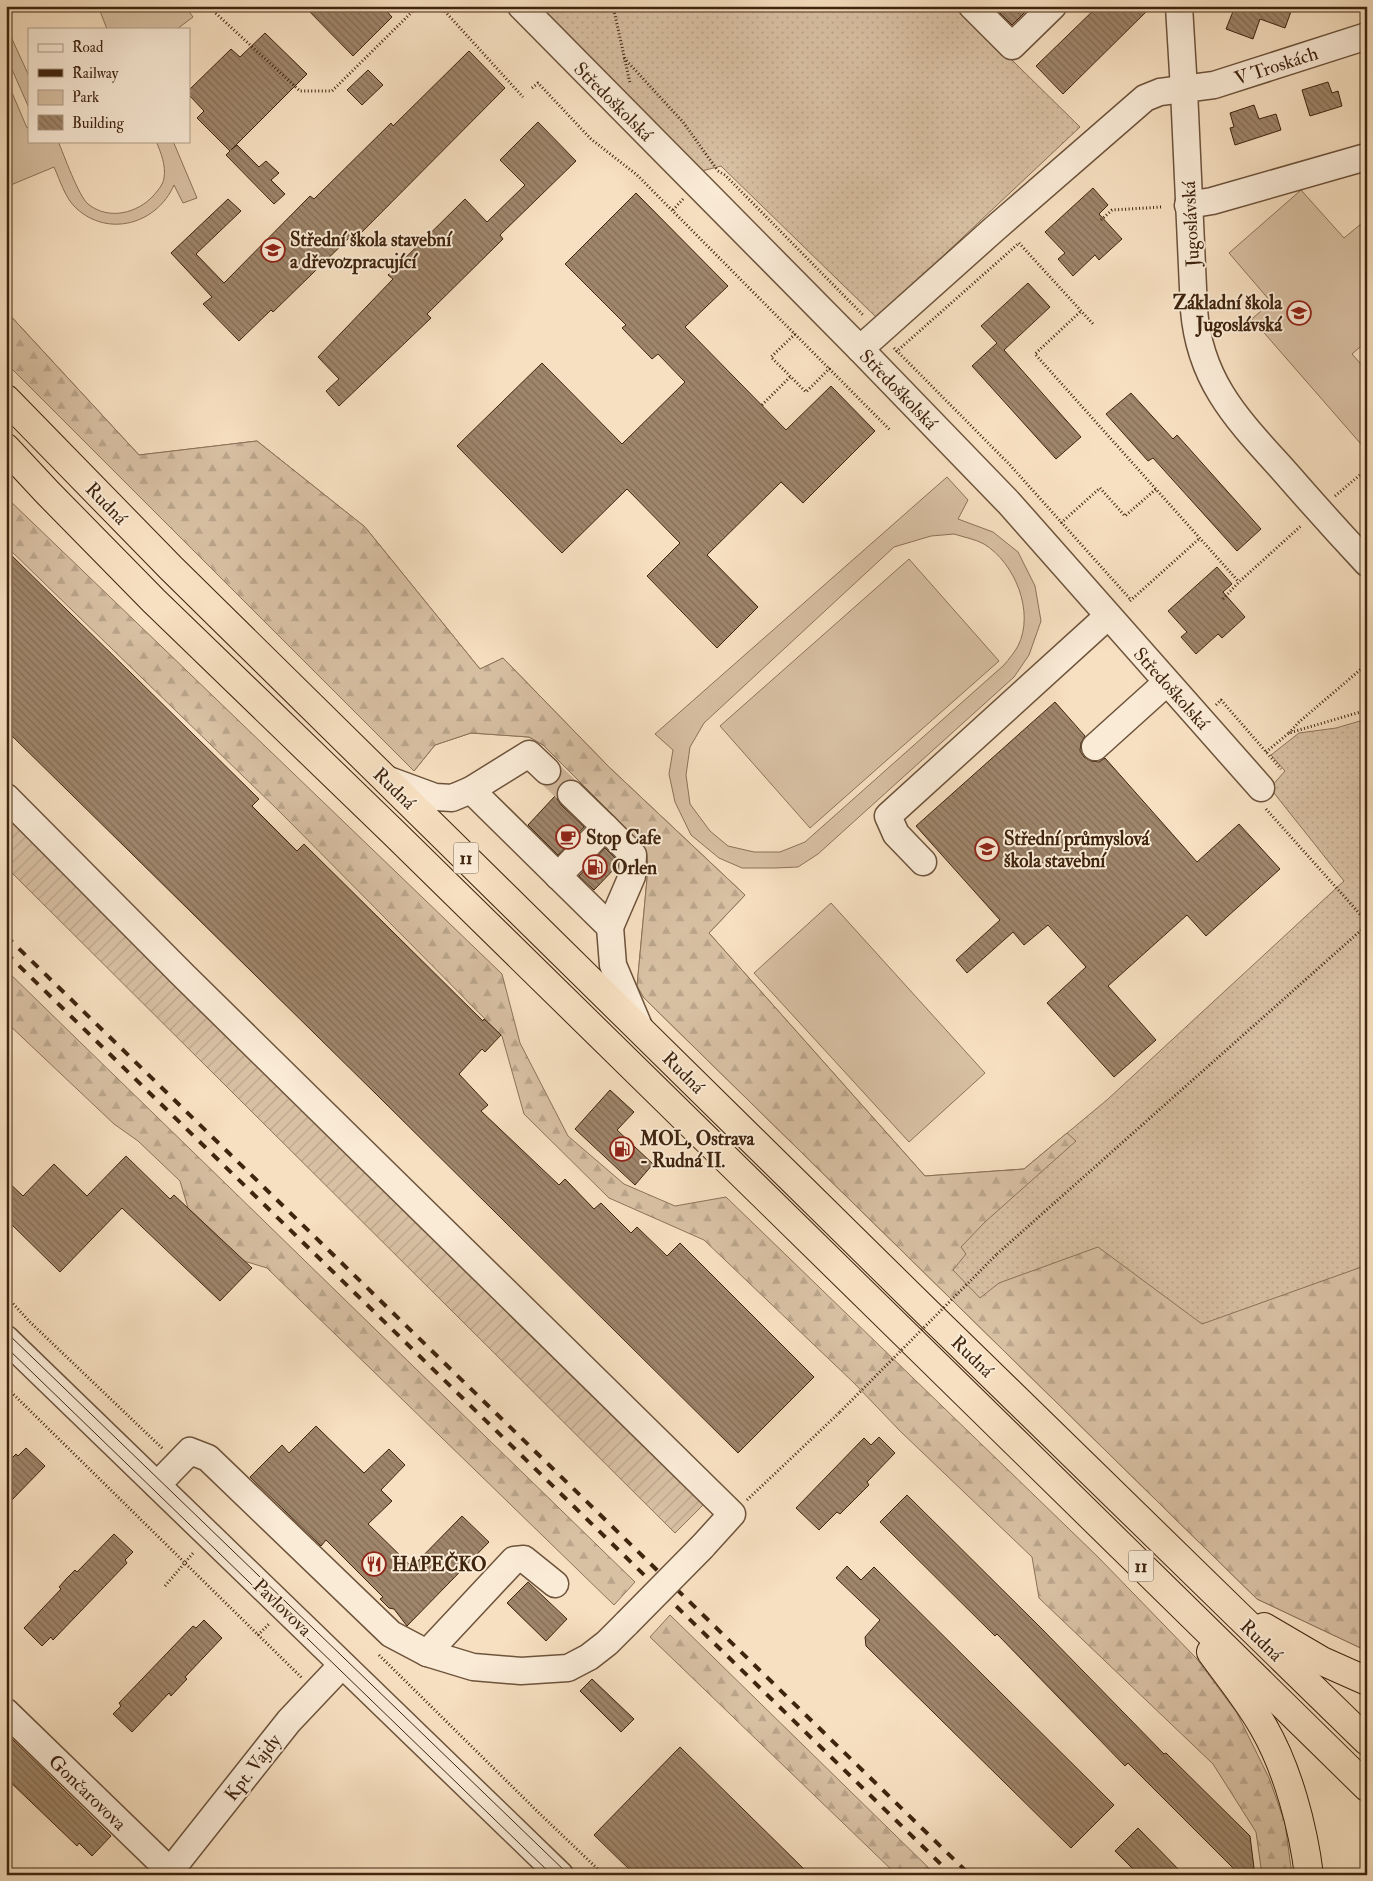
<svg xmlns="http://www.w3.org/2000/svg" width="1373" height="1881" font-family="'IM FELL Double Pica',serif">
<defs>
<pattern id="grass-dots" width="8" height="8" patternUnits="userSpaceOnUse" patternTransform="scale(1.25)"><rect width="8" height="8" fill="#d8c0a3"/><path d="M2 2h.1M6 6h.1" fill="none" stroke="#baa58b" stroke-width="1.8" stroke-linecap="round"/></pattern>
<pattern id="forest-firs" width="22" height="20" patternUnits="userSpaceOnUse" patternTransform="scale(1.25)"><rect width="22" height="20" fill="#d8c0a3"/><path d="M5 1l3.5 6h-7zM16 11l3.5 6h-7z" fill="#baa58b"/></pattern>
<pattern id="garden-furrows" width="10" height="10" patternUnits="userSpaceOnUse" patternTransform="scale(1.25)"><rect width="10" height="10" fill="#d8c0a3"/><path d="M-1 1l2-2M0 10L10 0M9 11l2-2" fill="none" stroke="#baa58b"/></pattern>
<pattern id="building-back-hatch" width="6" height="6" patternUnits="userSpaceOnUse" patternTransform="scale(1.25)"><rect width="6" height="6" fill="#9f866b"/><path d="M-1 5l2 2M0 0l6 6M5-1l2 2" fill="none" stroke="#836d56"/></pattern>
</defs>
<rect width="100%" height="100%" fill="#f7e0c1"/>
<filter id="stains"><feTurbulence type="fractalNoise" baseFrequency=".004" numOctaves="4"/><feColorMatrix values="0 0 0 0 .2 0 0 0 0 .09 0 0 0 0 .02 0 0 0 .5 -.17"/></filter>
<radialGradient id="worn" r=".72"><stop offset=".6" stop-color="#630" stop-opacity="0"/><stop offset="1" stop-color="#630" stop-opacity=".3"/></radialGradient>
<g fill="url(#grass-dots)" stroke="#8c7258">
<polygon points="533,6 957,6 1080,127 877,318 721,166 698,172"/>
<polygon points="6,311 139,455 257,441 365,527 480,669 503,658 609,767 745,895 709,933 925,1176 1024,1169 1108,1099 1344,881 1270,788 1285,771 1271,755 1299,733 1336,728 1367,719 1367,1651 1257,1599 644,998 637,986 648,868 647,855 642,844 543,745 529,737 471,733 435,745 414,771 6,363"/>
</g>
<g fill="url(#forest-firs)" stroke="#8c7258">
<polygon points="6,311 139,455 257,441 365,527 480,669 503,658 609,767 745,895 709,933 925,1176 1024,1169 1067,1133 1076,1141 985,1222 961,1247 966,1254 953,1270 980,1298 999,1283 1098,1247 1202,1324 1367,1265 1367,1651 1257,1599 644,998 637,986 648,868 647,855 642,844 543,745 529,737 471,733 435,745 414,771 6,363"/>
<polygon points="6,497 502,974 520,1043 568,1136 624,1184 675,1206 726,1197 1098,1557 1197,1659 1237,1713 1269,1778 1285,1823 1292,1875 1262,1875 1256,1832 1213,1764 1039,1598 1032,1557 900,1431 854,1383 704,1240 609,1198 524,1114 502,1036 278,810 6,546"/>
<polygon points="6,970 635,1582 614,1605 267,1268 244,1261 188,1208 180,1181 138,1141 114,1124 6,1022"/>
<polygon points="670,1615 936,1875 897,1875 650,1637"/>
</g>
<g fill="#d8c0a3" stroke="#8c7258" fill-rule="evenodd">
<polygon points="98,6 185,6 193,17 177,29 107,29"/>
<polygon points="6,26 29,76 29,108 6,56"/>
<path d="M10 88 27 128 29 127V141H58C64 155 78 195 88 204 109 221 138 213 154 195 158 190 163 185 164 178 166 165 161 153 156 141H173L197 198 183 203 174 185C157 224 108 238 76 208 65 198 60 180 54 167L6 187V90Z"/>
<polygon points="1301,190 1344,238 1367,219 1367,341 1352,354 1367,371 1367,451 1252,319 1271,302 1229,253"/>
<path d="M947 477 968 500 958 519 993 532 1018 552 1035 586 1041 621 1029 655 1014 677 818 854 798 867 774 868H742L719 858 691 835 675 802 669 774 673 750 655 734ZM954 534C963 537 975 539 984 544 1015 563 1035 612 1018 646 1014 653 1009 659 1004 665L805 842 780 852H754L728 846 710 831 690 804 686 775 690 747 704 723 894 547 931 536Z"/>
<polygon points="909,559 999,661 810,828 720,726"/>
<polygon points="831,903 985,1073 909,1142 754,973"/>
</g>
<polygon fill="url(#garden-furrows)" stroke="#8c7258" points="6,814 707,1501 675,1533 6,867"/>
<g fill="url(#building-back-hatch)" stroke="#3f240e">
<polygon points="304,6 382,6 392,17 353,56"/>
<polygon points="993,6 1031,6 1012,25"/>
<polygon points="1098,6 1152,6 1063,94 1036,66"/>
<polygon points="1231,6 1293,6 1285,28 1260,19 1253,39 1226,29 1234,9 1231,8"/>
<polygon points="265,33 307,74 231,150 237,145 259,167 266,161 279,173 271,180 285,194 274,204 226,155 230,151 197,118 204,111 189,95 189,90 231,49 240,57"/>
<polygon points="469,51 505,88 354,240 350,237 273,312 271,310 239,341 203,304 212,297 171,253 228,199 241,211 196,254 224,283 310,196 314,199 391,123 393,126"/>
<polygon points="368,70 383,85 362,105 347,90"/>
<polygon points="1328,82 1332,93 1338,91 1342,106 1310,116 1302,90"/>
<polygon points="1254,105 1259,119 1276,114 1281,130 1235,145 1230,128 1234,127 1230,113"/>
<polygon points="538,122 576,161 500,235 503,239 427,314 431,318 339,406 326,391 339,379 318,357 393,279 388,275 465,199 487,222 525,185 500,160"/>
<polygon points="1093,188 1108,205 1099,214 1122,239 1099,260 1095,255 1073,276 1058,259 1065,253 1045,232"/>
<polygon points="636,193 728,286 685,327 786,430 831,386 875,431 803,503 781,482 707,555 758,607 717,648 647,576 680,543 627,489 562,553 457,446 542,363 622,444 685,382 658,354 652,359 622,328 626,325 565,264"/>
<polygon points="1028,283 1050,307 1004,350 1081,437 1056,459 972,366 997,343 981,326"/>
<polygon points="1131,393 1173,439 1177,435 1261,529 1237,551 1153,458 1148,461 1106,414"/>
<polygon points="6,550 259,799 252,806 297,851 304,844 483,1021 484,1019 501,1035 485,1052 482,1049 459,1074 488,1105 481,1111 559,1185 565,1179 594,1209 601,1203 631,1233 637,1227 667,1256 680,1243 814,1377 738,1453 376,1094 6,730"/>
<polygon points="1217,567 1232,584 1223,592 1245,617 1222,638 1218,634 1196,654 1181,637 1187,632 1168,611"/>
<polygon points="1055,702 1085,736 1081,743 1080,751 1084,757 1091,761 1099,762 1105,758 1197,862 1239,824 1280,869 1206,936 1187,915 1108,986 1156,1040 1114,1077 1047,1003 1086,967 1048,925 1024,945 1013,932 967,973 956,960 1000,920 916,826"/>
<polygon points="562,769 572,779 566,780 560,784 556,791 557,799 561,805 584,827 558,855 528,825 555,796 545,786 552,785 558,782 561,775"/>
<polygon points="605,848 618,861 617,866 594,890 579,876"/>
<polygon points="610,1090 634,1112 617,1130 653,1164 635,1185 575,1129"/>
<polygon points="126,1156 170,1199 174,1195 252,1268 220,1301 122,1208 60,1272 6,1219 6,1180 23,1196 54,1164 87,1196"/>
<polygon points="316,1426 364,1473 389,1449 405,1465 381,1490 392,1501 368,1524 412,1567 462,1516 489,1542 407,1626 394,1609 389,1608 380,1599 383,1597 326,1540 321,1546 250,1477 282,1445 289,1453"/>
<polygon points="879,1437 895,1453 867,1482 869,1485 840,1514 837,1512 819,1530 796,1508 864,1438 871,1445"/>
<polygon points="26,1448 45,1466 6,1506 6,1464 16,1454 18,1456"/>
<polygon points="907,1495 1041,1628 1164,1754 1166,1753 1250,1836 1254,1868 1246,1875 1240,1875 1128,1763 1125,1766 997,1634 995,1636 880,1522"/>
<polygon points="114,1534 133,1552 125,1560 127,1563 53,1640 51,1637 42,1646 24,1628 61,1589 59,1587 67,1578 75,1570 77,1572"/>
<polygon points="847,1566 861,1580 874,1567 1114,1805 1071,1848 866,1646 865,1637 880,1620 836,1578"/>
<polygon points="528,1582 567,1619 546,1641 507,1603"/>
<polygon points="204,1620 222,1638 185,1677 187,1679 171,1696 169,1693 132,1732 113,1714 121,1706 119,1703 193,1626 196,1628"/>
<polygon points="592,1679 634,1719 621,1732 580,1691"/>
<polygon points="6,1733 111,1836 92,1856 79,1843 77,1846 6,1778"/>
<polygon points="680,1747 810,1875 635,1875 594,1835"/>
<polygon points="1138,1828 1184,1875 1139,1875 1115,1851"/>
</g>
<g fill="none" stroke-linecap="round" stroke-linejoin="round">
<polyline stroke="#d2ba9d" stroke-width="26" stroke-dasharray="26 13" stroke-linecap="butt" points="547,771 571,794"/>
<g stroke="#6d533b" stroke-width="29">
<g id="minor">
<polyline points="521,6 860,349 1009,503 1261,788"/>
<polyline points="972,6 1012,46 1053,6"/>
<path d="M1179 6 1184 90 1194 310C1200 383 1239 421 1285 472 1312 503 1339 533 1367 563"/>
<polyline points="1188,205 1212,201 1366,157"/>
<polyline points="860,349 992,231 1145,98 1160,92 1214,85 1367,36"/>
<polyline points="1095,747 1166,683"/>
<polyline points="386,779 435,797 452,798 471,790 610,927 613,965 640,1029"/>
<polyline points="471,790 529,754 547,771"/>
<polyline points="571,794 605,827"/>
<polyline points="6,797 184,976 732,1514 702,1547"/>
<polyline points="923,862 896,834 888,816 1108,616"/>
<polyline points="558,876 605,827 633,855 632,876 610,927"/>
<polyline points="6,1339 560,1875"/>
<polyline points="157,1485 190,1451 208,1458 391,1634 427,1653 473,1667 521,1671 568,1668 589,1657 607,1643 627,1623"/>
<polyline points="427,1653 514,1560 524,1559 555,1584"/>
<polyline points="6,1712 170,1871"/>
<polyline points="167,1875 289,1721 342,1665"/>
</g>
</g>
<g stroke="#3f240e" stroke-width="30">
<g id="highway">
<polyline points="6,399 171,568 929,1314 1367,1741"/>
<polyline points="6,448 47,492 154,601 394,833 1367,1787"/>
<polyline points="1264,1627 1322,1661 1367,1681"/>
<path d="M1211 1652C1229 1677 1249 1701 1264 1728 1288 1770 1303 1827 1309 1875"/>
</g>
</g>
<g stroke="#3f240e" stroke-width="3" stroke-dasharray="1 2.5" stroke-linecap="butt">
<polyline points="208,6 300,91 332,91 418,6"/>
<polyline points="440,6 523,97"/>
<polyline points="613,6 630,83"/>
<polyline points="624,58 683,122 718,171"/>
<polyline points="532,88 538,83 591,139 637,175 891,431"/>
<polyline points="718,171 725,175 864,316"/>
<polyline points="673,210 683,199"/>
<polyline points="1101,220 1112,210 1162,207"/>
<polyline points="1019,243 1093,324"/>
<polyline points="1080,312 1035,354 1239,582"/>
<polyline points="795,334 771,357 806,392 830,368"/>
<polyline points="894,348 1010,465 1131,600"/>
<polyline points="896,352 1019,243"/>
<polyline points="762,405 790,377"/>
<polyline points="1335,496 1367,469"/>
<polyline points="1061,523 1100,488 1125,516 1156,489"/>
<polyline points="1223,599 1239,582 1302,525"/>
<polyline points="1130,601 1200,538"/>
<polyline points="1216,705 1221,700 1281,769"/>
<polyline points="1289,733 1299,722 1367,664"/>
<polyline points="1266,752 1289,733 1367,710"/>
<polyline points="1266,809 1367,922"/>
<polyline points="997,1254 1367,925"/>
<polyline points="6,1296 29,1321 163,1449"/>
<polyline points="6,1387 302,1678"/>
<polyline points="747,1500 840,1412"/>
<polyline points="165,1586 194,1552"/>
<polyline points="258,1635 269,1624"/>
<polyline points="379,1655 539,1813 604,1875"/>
</g>
<use href="#minor" stroke="#faebd7" stroke-width="26"/>
<use href="#highway" stroke="#f7e0c1" stroke-width="28"/>
<g stroke="#3f240e" stroke-width="1">
<polyline points="6,1332 569,1875"/>
<polyline points="6,1347 552,1875"/>
</g>
<g stroke="#3f240e" stroke-width="4" stroke-dasharray="9 9" stroke-linecap="butt">
<polyline points="6,936 970,1875"/>
<polyline points="6,953 952,1875"/>
</g>
<g stroke="#6d533b" stroke-width="29" stroke-linecap="butt">
<polyline id="minor-bridge" points="627,1623 702,1547"/>
</g>
<polyline stroke="#3f240e" stroke-width="3" stroke-dasharray="1 2.5" stroke-linecap="butt" points="840,1412 997,1254"/>
<use href="#minor-bridge" stroke="#faebd7" stroke-width="26"/>
</g>
<defs>
<g id="school-ring" transform="scale(1.25)"><circle r="9.5" fill="#faebd7" stroke="#8f2418" stroke-width="1.5"/><path d="M0-5L7-2L0 1L-7-2ZM-4 1L0 2.5L4 1V4Q0 6-4 4Z" fill="#8f2418"/></g>
<g id="cafe-ring" transform="scale(1.25)"><circle r="9.5" fill="#faebd7" stroke="#8f2418" stroke-width="1.5"/><path d="M-5.5-4.5H6V0H3Q3 3.5 0 3.5H-2.5Q-5.5 3.5-5.5 0ZM3-3.2v2h1.7v-2ZM-6 4.5H4V6H-6Z" fill="#8f2418"/></g>
<g id="fuel-ring" transform="scale(1.25)"><circle r="9.5" fill="#faebd7" stroke="#8f2418" stroke-width="1.5"/><path d="M-5.5-6h7V0h2V4h1.3V-2.5L3-4.5l.8-.8L6-3V5H2.5V1h-1V6h-7ZM-4.2-4.7v3.2H.2V-4.7Z" fill="#8f2418"/></g>
<g id="restaurant-ring" transform="scale(1.25)"><circle r="9.5" fill="#faebd7" stroke="#8f2418" stroke-width="1.5"/><path d="M-5-6h1v4h1v-4h1v4h1v-4h1v5L-1.5 .5V6h-2V.5L-5-1ZM5-6V6H3V1.5H1.5Q1.5-4 5-6Z" fill="#8f2418"/></g>
</defs>
<g fill-rule="evenodd">
<use href="#school-ring" x="273" y="250"/>
<use href="#school-ring" x="1299" y="313"/>
<use href="#cafe-ring" x="568" y="837"/>
<use href="#school-ring" x="987" y="849"/>
<use href="#fuel-ring" x="595" y="867"/>
<use href="#fuel-ring" x="622" y="1149"/>
<use href="#restaurant-ring" x="374" y="1564"/>
</g>
<g text-anchor="middle" stroke-width="4" stroke-linejoin="round" paint-order="stroke">
<g fill="#faebd7" stroke="#77604a" stroke-width="1">
<rect x="453.5" y="842.5" width="25" height="31" rx="4"/>
<rect x="1128.5" y="1550.5" width="25" height="31" rx="4"/>
</g>
<g font-size="18" font-weight="bold" fill="#3f240e">
<text x="466" y="864">11</text>
<text x="1141" y="1572">11</text>
</g>
<g font-size="19" fill="#3f240e" stroke="#faebd7">
<text transform="translate(1276 65) rotate(-18)" y="7">V Troskách</text>
<text transform="translate(614 101) rotate(45)" y="7">Středoškolská</text>
<text transform="translate(1190 224) rotate(-93)" y="7">Jugoslávská</text>
<text transform="translate(899 389) rotate(46)" y="7">Středoškolská</text>
<text transform="translate(107 503) rotate(46)" y="7">Rudná</text>
<text transform="translate(1172 688) rotate(48)" y="7">Středoškolská</text>
<text transform="translate(395 788) rotate(44)" y="7">Rudná</text>
<text transform="translate(684 1072) rotate(45)" y="7">Rudná</text>
<text transform="translate(973 1356) rotate(44)" y="7">Rudná</text>
<text transform="translate(283 1607) rotate(44)" y="7">Pavlovova</text>
<text transform="translate(1262 1640) rotate(44)" y="7">Rudná</text>
<text transform="translate(252 1767) rotate(-52)" y="7">Kpt. Vajdy</text>
<text transform="translate(88 1792) rotate(44)" y="7">Gončarovova</text>
</g>
<g font-size="19" font-weight="bold" fill="#3f240e" stroke="#faebd7" text-anchor="start">
<text x="290" y="246">Střední škola stavební<tspan x="290" dy="22">a dřevozpracující</tspan></text>
<text x="1282" y="309" text-anchor="end">Základní škola<tspan x="1282" dy="22">Jugoslávská</tspan></text>
<text x="586" y="844">Stop Cafe</text>
<text x="1004" y="845">Střední průmyslová<tspan x="1004" dy="22">škola stavební</tspan></text>
<text x="612" y="874">Orlen</text>
<text x="640" y="1145">MOL, Ostrava<tspan x="640" dy="22">- Rudná II.</tspan></text>
<text x="392" y="1571">HAPEČKO</text>
</g>
</g>
<rect width="1373" height="1881" fill="none" stroke="#f7e0c1" stroke-width="25"/>
<rect x="8" y="8" width="1358" height="1866" fill="none" stroke="#3f240e" stroke-width="2.5"/>
<rect x="12" y="12" width="1348" height="1856" fill="none" stroke="#3f240e"/>
<rect x="28" y="28" width="162" height="115" fill="#faebd7" stroke="#af9b87"/>
<rect x="38" y="44" width="25" height="8" fill="#faebd7" stroke="#af9b87"/>
<text x="72" y="52" font-size="15" fill="#3f240e">Road</text>
<rect x="38" y="69" width="25" height="8" fill="#3f240e" stroke="#af9b87"/>
<text x="72" y="78" font-size="15" fill="#3f240e">Railway</text>
<rect x="38" y="90" width="25" height="15" fill="#d8c0a3" stroke="#af9b87"/>
<text x="72" y="102" font-size="15" fill="#3f240e">Park</text>
<rect x="38" y="115" width="25" height="15" fill="url(#building-back-hatch)" stroke="#af9b87"/>
<text x="72" y="128" font-size="15" fill="#3f240e">Building</text>
<rect width="100%" height="100%" filter="url(#stains)"/>
<rect width="100%" height="100%" fill="url(#worn)"/>
</svg>
